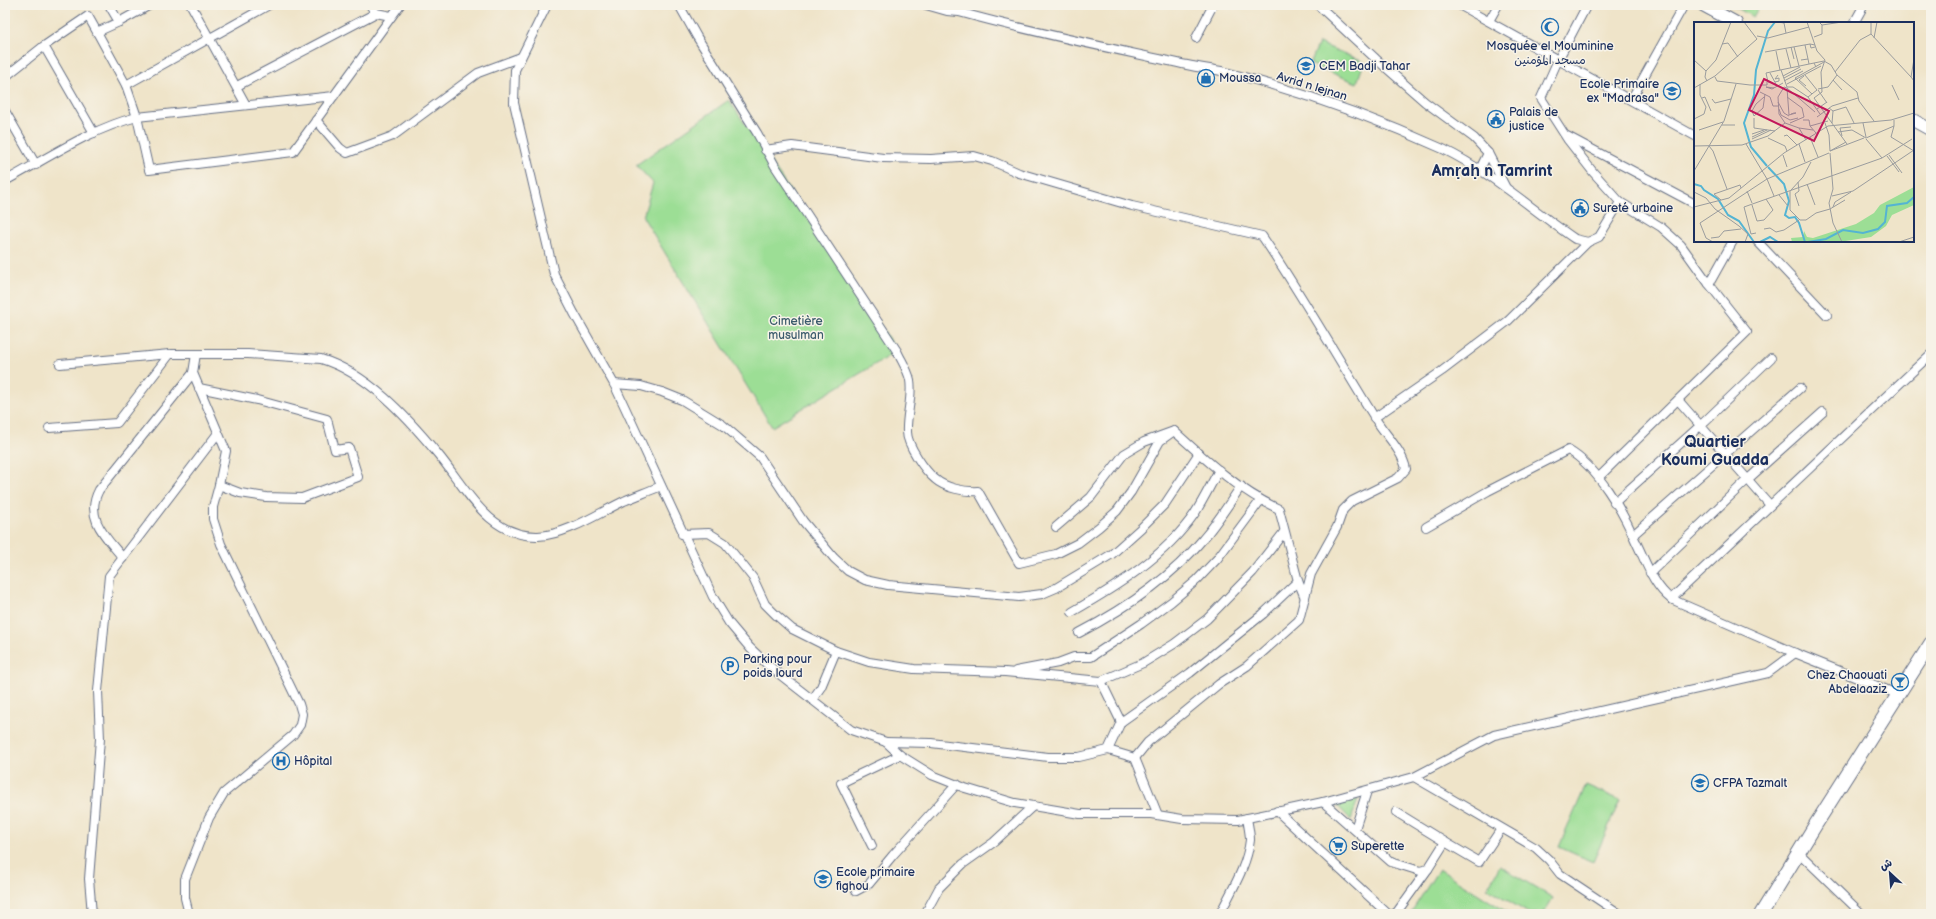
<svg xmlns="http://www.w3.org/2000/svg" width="1936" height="919" font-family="'Balsamiq Sans','Playpen Sans Arabic',sans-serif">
<rect width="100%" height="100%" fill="#f7f3e8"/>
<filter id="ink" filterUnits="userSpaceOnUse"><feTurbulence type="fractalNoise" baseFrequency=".025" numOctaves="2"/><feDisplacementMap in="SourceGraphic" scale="8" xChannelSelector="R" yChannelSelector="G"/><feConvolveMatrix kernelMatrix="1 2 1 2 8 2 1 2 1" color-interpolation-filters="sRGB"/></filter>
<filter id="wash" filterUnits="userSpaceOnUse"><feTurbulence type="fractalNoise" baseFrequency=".012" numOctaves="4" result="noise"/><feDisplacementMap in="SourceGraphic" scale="16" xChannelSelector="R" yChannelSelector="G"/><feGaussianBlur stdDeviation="0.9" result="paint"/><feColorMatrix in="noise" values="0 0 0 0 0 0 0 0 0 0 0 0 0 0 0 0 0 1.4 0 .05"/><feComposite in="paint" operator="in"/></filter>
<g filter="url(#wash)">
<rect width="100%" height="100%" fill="#efe4c9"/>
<g fill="#9cde95" stroke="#5c867a">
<polygon points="1732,5 1760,5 1753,17"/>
<polygon points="1319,43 1364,62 1357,83 1310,64"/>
<polygon points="729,100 897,351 772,427 643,217 653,183 636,165"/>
<polygon points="1586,785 1620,800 1593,862 1559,847"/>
<polygon points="1358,799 1351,820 1336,804"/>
<polygon points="1500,866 1553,898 1543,914 1530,914 1487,888"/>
<polygon points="1439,869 1510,914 1410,914"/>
</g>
</g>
<g filter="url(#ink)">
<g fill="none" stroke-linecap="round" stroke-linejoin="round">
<g stroke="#656e83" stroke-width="10">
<g id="minor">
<polyline points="109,5 119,22 150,5"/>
<polyline points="191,5 246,105"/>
<polyline points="370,5 376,13 391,16"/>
<polyline points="547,5 515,70 514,103 554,274 574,313 614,384 713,597 729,623 750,648 769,666 851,730 886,742 900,755 932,775 965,788 1015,803 1080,814 1151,814 1182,819 1238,820 1323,802 1414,777 1536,848 1549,860 1560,874 1620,914"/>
<path d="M679 5 697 37 757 133 775 166 897 351C901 360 908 370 910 380 913 397 906 415 907 432 907 445 925 471 935 479 945 488 965 492 978 491L1019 563 1056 554 1078 543 1099 527 1117 511 1131 492 1160 441 1174 431 1144 442 1124 454 1091 497 1056 527"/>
<path d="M926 5 947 11 959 12C1034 33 1110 48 1187 65 1200 68 1213 69 1226 72 1299 91 1375 118 1443 149 1491 172 1531 209 1575 239L1588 242 1599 237 1620 202"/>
<polyline points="1318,5 1376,59 1425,102 1474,138 1488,153 1506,188"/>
<polyline points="1459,5 1695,136"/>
<polyline points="1587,5 1558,60 1541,98 1568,140 1593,172 1620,202 1661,227 1681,245 1709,284 1747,332 1599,477"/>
<polyline points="1489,21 1498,5"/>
<polyline points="1854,23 1864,5"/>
<polyline points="1196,38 1213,5"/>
<polyline points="44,46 94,133"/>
<polyline points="5,77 44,46 88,16 97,32 119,22"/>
<polyline points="126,85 269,5"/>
<polyline points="237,86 376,13"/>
<polyline points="334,96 137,117 149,170 293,152 400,5"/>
<polyline points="1631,100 1684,5"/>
<polyline points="5,111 36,165"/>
<polyline points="316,120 340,148 347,153 393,136 478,73 521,57"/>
<polyline points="1567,136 1695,204"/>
<path d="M765 150 792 146 883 158 931 159 974 156 992 161 1019 173 1132 206 1262 236C1301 294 1336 355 1373 415 1383 433 1402 449 1406 469L1398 478 1352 501 1343 510 1337 527 1311 574 1299 620 1247 666 1219 684 1148 742 1135 758"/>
<polyline points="1479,171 1488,153"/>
<path d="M5 181C48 158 90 129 137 117L126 85 97 32"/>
<polyline points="1757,241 1827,315"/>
<polyline points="1709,284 1733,241"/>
<path d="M60 364 170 354H248L321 359C367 373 407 417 437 453 465 486 487 537 538 536 566 535 599 513 624 501 636 496 649 491 661 486"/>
<polyline points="614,384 641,386 662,392 682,400 723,425 760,457 803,521 834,558 848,571 865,580 888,585 1019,597 1042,594 1056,588 1112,554 1141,528 1165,504 1199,453"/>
<polyline points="199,388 257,400 327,419 335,450 349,448 358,477 302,498 266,497 240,493 219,485"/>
<polyline points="1678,400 1770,505"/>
<polyline points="1374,418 1442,371 1508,321 1588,242"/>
<polyline points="49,428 117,423 170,354"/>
<path d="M1174 431C1206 460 1239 491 1279 509L1298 581 1305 598"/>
<polyline points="1614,503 1701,425 1771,358"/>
<path d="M1426 527 1488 491 1568 450C1598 467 1623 512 1636 542 1646 562 1653 585 1671 599L1795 653 1897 694"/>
<polyline points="682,534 709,533 725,543 753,578 765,604 776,615 792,629 836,651 869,662 914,669 1005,672 1101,681 1143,663 1174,644 1207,619 1253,572 1284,532"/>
<polyline points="1633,535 1800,388"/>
<path d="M123 558C106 537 84 518 99 490L193 373 196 354"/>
<polyline points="1650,573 1747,480 1823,412"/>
<polyline points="1671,599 1931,354"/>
<path d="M1072 612C1117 586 1165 557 1195 513 1204 499 1211 484 1219 470"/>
<path d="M1079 633C1125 609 1170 579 1203 539 1217 523 1229 504 1241 486"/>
<polyline points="1016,671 1058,663 1074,657 1091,657 1141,624 1171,602 1197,580 1217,559 1260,501"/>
<polyline points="1101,681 1121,722"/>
<polyline points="812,700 821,687 836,651"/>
<polyline points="886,742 931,743 1048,757 1079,757 1108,750 1121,722 1190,673 1263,614 1298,581"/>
<polyline points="1108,750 1135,758"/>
<polyline points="1135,758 1158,815"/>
<polyline points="1414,777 1494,735 1768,673 1795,653"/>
<polyline points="1323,802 1391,862 1420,871 1428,869 1445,842 1396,812"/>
<polyline points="1277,811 1388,914"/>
<polyline points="1355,829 1367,791"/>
<polyline points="1445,842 1479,862 1501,829"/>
<polyline points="872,846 841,783 900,755"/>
<polyline points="1799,853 1862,914"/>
<polyline points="856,891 869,884 893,855 957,784"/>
<polyline points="92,914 89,879 100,739 98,691 109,576 218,433"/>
<polyline points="189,914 185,898 185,879 209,818 224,793 293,735 300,725 302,714 299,704 221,544 213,519 213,507 219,485 226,451 193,373"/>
<polyline points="925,914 939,888 963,864 994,842 1033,806"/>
<path d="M1220 914C1231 891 1247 867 1250 840 1250 833 1248 825 1247 818"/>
<polyline points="1394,914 1397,912 1428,869"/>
</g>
</g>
<g stroke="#656e83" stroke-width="14">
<g id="secondary">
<polyline points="1703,5 1736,23"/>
<polyline points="1913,120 1931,130"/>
</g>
</g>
<g stroke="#656e83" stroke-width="15">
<polyline id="primary" points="1761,914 1816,824 1931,643"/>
</g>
<use href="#minor" stroke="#fff" stroke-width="8"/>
<use href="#secondary" stroke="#fff" stroke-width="12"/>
<use href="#primary" stroke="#fff" stroke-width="13"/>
</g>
</g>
<defs>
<g id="mosque-ring" transform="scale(0.9)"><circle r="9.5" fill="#f7f3e8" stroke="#1f6fb2" stroke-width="1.5"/><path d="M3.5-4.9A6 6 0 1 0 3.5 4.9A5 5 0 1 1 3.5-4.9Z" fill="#1f6fb2"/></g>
<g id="school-ring" transform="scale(0.9)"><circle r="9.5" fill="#f7f3e8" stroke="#1f6fb2" stroke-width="1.5"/><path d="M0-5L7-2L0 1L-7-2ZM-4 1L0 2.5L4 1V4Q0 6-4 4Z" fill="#1f6fb2"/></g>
<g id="shop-ring" transform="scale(0.9)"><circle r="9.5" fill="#f7f3e8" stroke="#1f6fb2" stroke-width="1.5"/><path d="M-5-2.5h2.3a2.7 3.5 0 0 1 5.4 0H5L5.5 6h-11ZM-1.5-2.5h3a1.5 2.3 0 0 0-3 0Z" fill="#1f6fb2"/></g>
<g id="civic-ring" transform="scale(0.9)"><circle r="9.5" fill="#f7f3e8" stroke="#1f6fb2" stroke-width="1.5"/><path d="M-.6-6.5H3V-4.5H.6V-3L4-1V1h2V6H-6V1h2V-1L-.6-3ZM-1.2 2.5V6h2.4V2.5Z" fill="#1f6fb2"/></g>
<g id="parking-ring" transform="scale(0.9)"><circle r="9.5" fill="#f7f3e8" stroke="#1f6fb2" stroke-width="1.5"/><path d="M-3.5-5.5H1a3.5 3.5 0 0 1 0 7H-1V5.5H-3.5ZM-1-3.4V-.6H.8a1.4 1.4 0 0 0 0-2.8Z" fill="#1f6fb2"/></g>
<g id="bar-ring" transform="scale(0.9)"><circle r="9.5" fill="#f7f3e8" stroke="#1f6fb2" stroke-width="1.5"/><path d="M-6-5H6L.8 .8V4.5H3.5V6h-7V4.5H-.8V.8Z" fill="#1f6fb2"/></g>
<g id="hospital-ring" transform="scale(0.9)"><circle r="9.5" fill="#f7f3e8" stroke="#1f6fb2" stroke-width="1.5"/><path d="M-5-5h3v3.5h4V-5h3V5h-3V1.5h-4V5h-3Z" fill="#1f6fb2"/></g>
<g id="university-ring" transform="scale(0.9)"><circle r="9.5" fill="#f7f3e8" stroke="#1f6fb2" stroke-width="1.5"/><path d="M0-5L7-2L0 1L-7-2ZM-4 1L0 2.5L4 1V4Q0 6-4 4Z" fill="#1f6fb2"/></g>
<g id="supermarket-ring" transform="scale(0.9)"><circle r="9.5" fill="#f7f3e8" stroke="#1f6fb2" stroke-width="1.5"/><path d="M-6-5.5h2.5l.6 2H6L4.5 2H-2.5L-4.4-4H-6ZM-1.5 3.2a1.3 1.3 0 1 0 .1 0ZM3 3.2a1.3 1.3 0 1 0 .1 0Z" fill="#1f6fb2"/></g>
</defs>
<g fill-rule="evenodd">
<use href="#mosque-ring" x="1550" y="27"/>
<use href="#school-ring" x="1306" y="66"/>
<use href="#shop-ring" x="1206" y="78"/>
<use href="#school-ring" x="1672" y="91"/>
<use href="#civic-ring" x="1496" y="119"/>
<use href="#civic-ring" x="1580" y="208"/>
<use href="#parking-ring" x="730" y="666"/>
<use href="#bar-ring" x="1900" y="682"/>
<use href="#hospital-ring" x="281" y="761"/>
<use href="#university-ring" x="1700" y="783"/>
<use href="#supermarket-ring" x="1338" y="846"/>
<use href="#school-ring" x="823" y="879"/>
</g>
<g text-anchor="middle" stroke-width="3" stroke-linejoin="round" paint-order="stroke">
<g font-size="12" fill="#1b2f5e" stroke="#f7f3e8" text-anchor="start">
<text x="1550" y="50" text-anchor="middle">Mosquée el Mouminine<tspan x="1550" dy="14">مسجد المؤمنين</tspan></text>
<text x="1319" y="70">CEM Badji Tahar</text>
<text x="1219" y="82">Moussa</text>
<text x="1659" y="88" text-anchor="end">Ecole Primaire<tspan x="1659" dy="14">ex "Madrasa"</tspan></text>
<text x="1509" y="116">Palais de<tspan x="1509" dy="14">justice</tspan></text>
<text x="1593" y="212">Sureté urbaine</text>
<text x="743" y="663">Parking pour<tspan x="743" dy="14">poids lourd</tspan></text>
<text x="1887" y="679" text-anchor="end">Chez Chaouati<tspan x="1887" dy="14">Abdelaaziz</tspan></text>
<text x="294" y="765">Hôpital</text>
<text x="1713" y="787">CFPA Tazmalt</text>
<text x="1351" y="850">Superette</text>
<text x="836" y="876">Ecole primaire<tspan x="836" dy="14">fighou</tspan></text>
</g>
<g font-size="12" fill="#1b2f5e" stroke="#f7f3e8">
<text transform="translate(1312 86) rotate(17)" y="4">Avrid n lejnan</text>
</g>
<g font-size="12" fill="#3b5b6c" stroke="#f7f3e8">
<text x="796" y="325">Cimetière<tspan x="796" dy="14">musulman</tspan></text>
</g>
<g font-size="16" font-weight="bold" fill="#1b2f5e" stroke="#f7f3e8">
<text x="1492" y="176">Amṛaḥ n Tamrint</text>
<text x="1715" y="447">Quartier<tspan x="1715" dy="18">Koumi Guadda</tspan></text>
</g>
</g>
<g transform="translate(1694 22)">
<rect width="220" height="220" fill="#efe4c9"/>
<path d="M220 165V183L198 193 192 204 177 215 145 220H98L97 216 109 215 110 209 113 215 119 216 162 202 180 191 186 183Z" fill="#9cde95"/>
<path fill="none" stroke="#54b4d3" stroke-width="2" d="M73 144 57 125 50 101 60 73 62 48 74 9 81 0M74 145 90 162 95 179 91 193 95 196 101 195 105 201 111 220M0 162 7 164 10 168 24 177 34 193 45 199 60 220M66 220 76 215 84 220M114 220 132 217 149 208 169 211 184 207 191 200 193 184 213 181 220 175"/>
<path fill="none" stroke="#9a9c9e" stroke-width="1" d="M84 0 90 1 92 11M113 0 123 29 131 38 127 50 128 70 120 76 140 104M177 0V12L217 55M128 3 148 0M63 14 74 16 115 5M120 15 128 12V3L125 0M180 16 183 0M28 22 34 21 44 35M111 23 114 37M121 23 116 22 117 26 121 25M97 25 100 37M100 25 105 44M92 27 97 46M82 29 86 48M71 30 116 22M220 37 217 55 220 59M0 38 12 49M107 38 114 37 115 42M122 45 120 41 130 39 137 43 143 53 163 70 165 79 180 99M87 48 93 65H99L114 75 123 68M141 50 166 18 177 12M76 51 83 64M111 53 123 68M89 54 106 45M110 54 105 58 112 64M21 55 23 59 56 63H73V60M90 56 107 47M139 58 148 68M13 59 11 55 12 49 22 38 37 0M90 59 109 49M76 60H74L72 51 120 41M81 60 85 59V56L81 57 84 53M93 62 127 44M198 63 205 78M0 66 21 54 63 17 50 0M80 66 72 65 78 67 89 61M93 66 121 90M124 67 134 65 143 53M124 68 133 81M66 70 76 75 79 84H84M118 72 101 56 130 40M70 75 62 82 58 89 60 94 69 86 71 72M93 75 108 86 110 95 96 101M114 75 126 92M8 76 11 75 17 89M18 77 21 81 37 77M84 80 90 91 95 94M135 86 139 89 138 101M85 87 87 93 96 98 104 96M123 87 133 80M139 89 152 85 160 101M97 92 100 91H102L95 93 93 66 90 65 84 75 85 92 91 101 105 106 112 118M123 95 138 84 164 76M60 96V106L81 109M0 97 10 92 12 85 6 73V62M109 98H115L116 104 122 111M131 101 135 113 136 129M169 101 172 115M28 103H41M116 104 134 99M140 104 153 122M200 104 197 115 220 129M105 106 119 108M5 108 29 100M144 110 158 108 172 116 200 104V98M58 112 70 108M90 114 93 113 103 123M148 114 146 106 157 105M58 115 73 108M116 115 124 135M74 116 91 124 93 129M58 117 77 108M172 117 188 136 218 117M52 122 73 157 80 174M105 122 111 140M0 124 48 123 74 114 91 101M15 124 19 129 33 167M136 129 170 116M136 129 152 120M136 131 139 167 135 181 139 201 148 220M89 133 93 145M195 133 208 151M193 134 205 150M0 149 30 99 42 62M73 157 135 131M104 160 105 169 101 172 105 184M113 162 121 183M97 168 109 155 117 140M53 169 58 181M96 169V188L106 198H112L122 191 136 187 151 178M0 170 12 176 21 187 45 204 54 212 51 220M85 173 94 184M138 174 159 169 220 128M27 178 20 172 46 163 47 166M58 183 63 199 70 198 79 188 72 177M0 185 35 176 90 131 134 104 197 98 220 91M139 185 141 180 157 170M70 207 76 206 82 210 90 208 105 198M62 211 57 212 50 185 188 136M17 216 25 215 30 209 47 207M19 220 12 216 6 201 73 157M205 220 220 215"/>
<path fill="#c2185b" fill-opacity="0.15" stroke="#c2185b" stroke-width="2" d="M70 57 135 89 120 119 55 88Z"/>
<rect width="220" height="220" fill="none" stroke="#1b2f5e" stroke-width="2"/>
</g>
<rect width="1936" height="919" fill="none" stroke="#f7f3e8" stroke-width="20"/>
<g transform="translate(1890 873) rotate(334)" stroke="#f7f3e8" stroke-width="3" paint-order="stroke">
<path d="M0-3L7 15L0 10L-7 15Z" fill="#1b2f5e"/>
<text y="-6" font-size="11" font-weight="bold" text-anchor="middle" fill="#1b2f5e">ش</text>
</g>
</svg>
